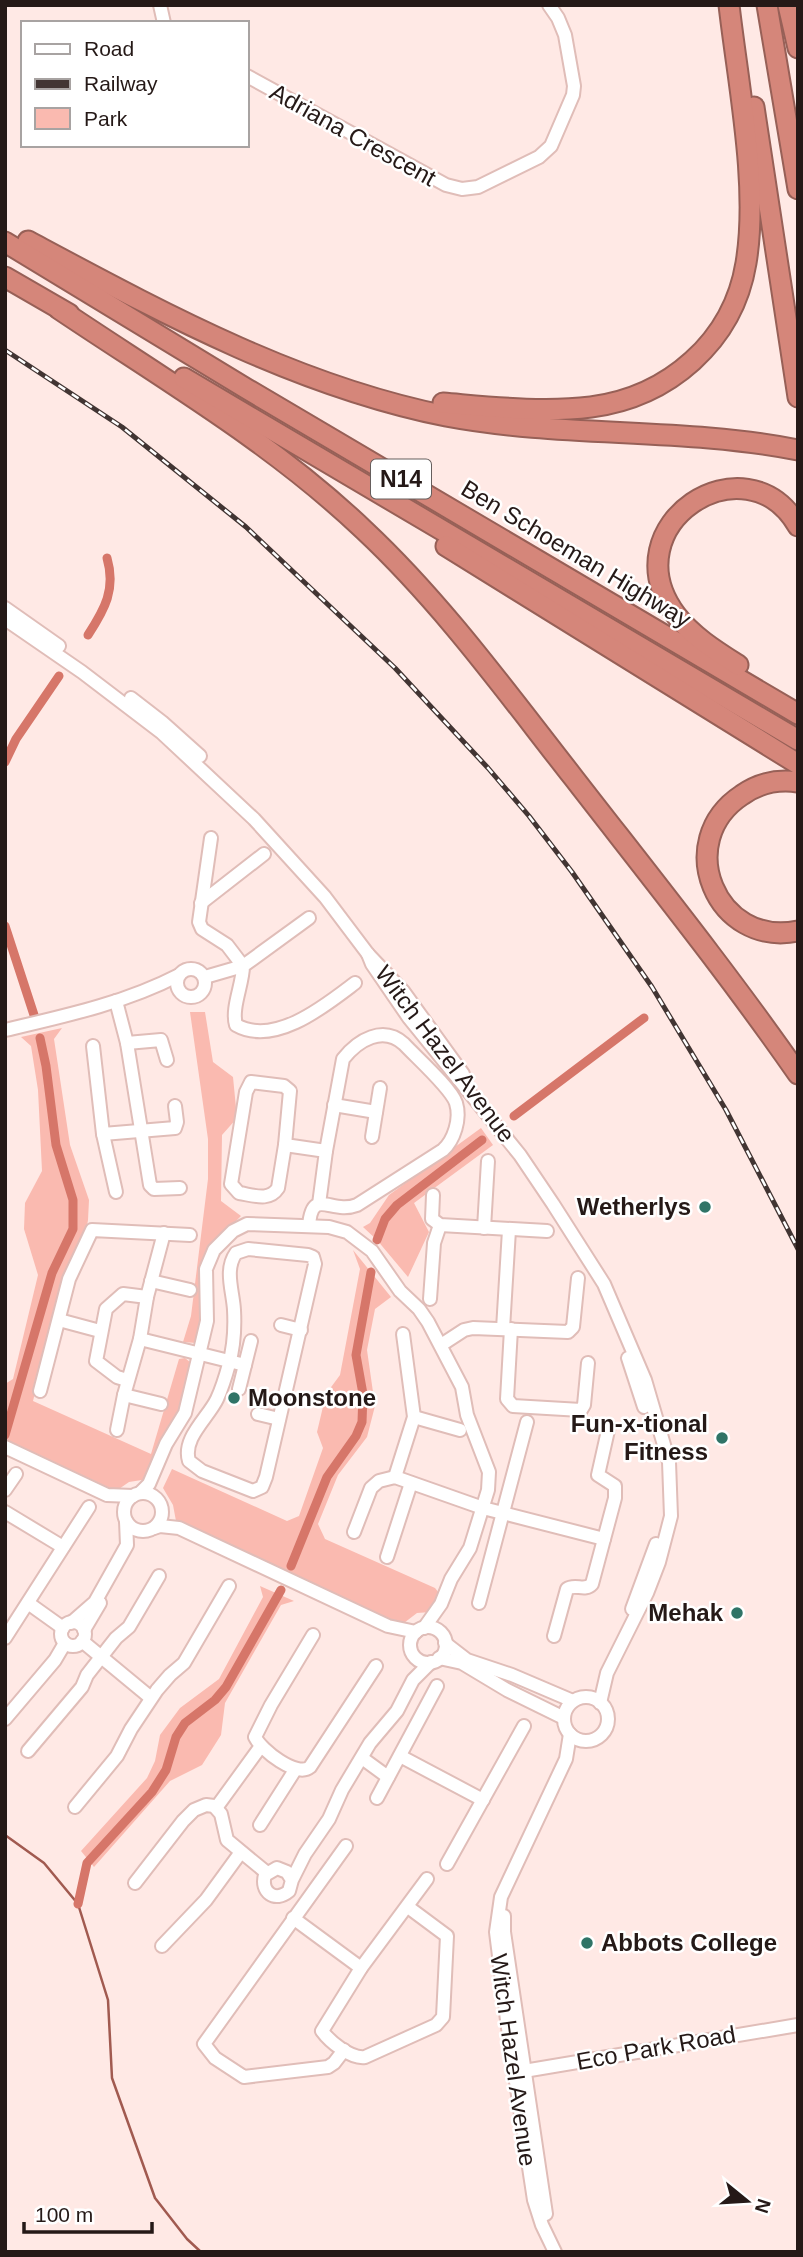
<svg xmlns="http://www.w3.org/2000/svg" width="803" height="2257" font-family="Helvetica,sans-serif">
<rect width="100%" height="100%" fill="#ffe9e5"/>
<g fill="#fabab0">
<polygon points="190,1012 205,1012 213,1062 233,1077 237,1118 222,1135 221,1201 241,1216 209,1248 201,1264 203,1313 196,1343 183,1342 191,1316 208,1179 208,1139"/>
<polygon points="62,1028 54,1039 70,1145 89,1200 88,1220 84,1242 63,1279 33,1401 151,1454 179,1359 185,1358 191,1363 179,1414 163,1436 148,1479 129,1482 116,1491 5,1439 5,1384 13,1379 38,1275 24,1229 25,1203 42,1171 38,1090 31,1046 21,1037"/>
<polygon points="481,1128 493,1145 414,1203 429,1232 408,1277 377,1240 363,1227 370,1223 389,1195"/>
<polygon points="353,1250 391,1297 375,1309 367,1350 375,1406 367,1437 338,1475 318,1524 325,1539 435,1588 439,1593 431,1612 417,1613 400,1626 176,1521 173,1505 163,1488 172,1469 287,1521 299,1516 323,1448 317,1432 326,1394 340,1375 360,1269"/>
<polygon points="260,1586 294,1601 281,1605 225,1703 221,1735 202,1765 170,1781 94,1867 81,1851 147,1778 155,1761 160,1735 180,1708 219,1679 263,1597"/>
</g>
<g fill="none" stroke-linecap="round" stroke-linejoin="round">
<polyline stroke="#a15a50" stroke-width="2.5" points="5,1835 44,1863 78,1904 108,2000 112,2078 155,2198 187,2239 201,2252"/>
<g stroke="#d67669" stroke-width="9">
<path d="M88 635C105 609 116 589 107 558"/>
<polyline points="5,762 16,739 59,676"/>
<polyline points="5,926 34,1015"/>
<polyline points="514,1116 644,1018"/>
<polyline points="377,1240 385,1219 397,1205 482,1140"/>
<polyline points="5,1435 52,1273 73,1229 73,1200 56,1145 46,1066 40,1038"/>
<polyline points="291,1566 327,1477 356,1436 362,1422 363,1394 356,1355 371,1272"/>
<polyline points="78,1904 87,1863 152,1792 166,1770 176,1737 185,1723 215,1700 226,1687 281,1590"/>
</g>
<g stroke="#e0bdb8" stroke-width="16">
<g id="minor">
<polyline points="160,5 164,23"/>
<polyline points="247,76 446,185 462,189 478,187 539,157 551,146 573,95 574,86 565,35 558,18 549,5"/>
<polyline points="5,608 59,646"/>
<polyline points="5,619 82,672 162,733 254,819 325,897 368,954 403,991 463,1074"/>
<polyline points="131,698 162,722 200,756"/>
<polyline points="201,903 264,854"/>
<path d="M309 918 243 966C243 984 231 1008 236 1025 275 1047 326 1005 355 983"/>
<polyline points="368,954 372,964 409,1018 520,1155 553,1204 604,1284 645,1380 669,1462 671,1516 659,1562 647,1593 607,1673 600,1703"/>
<circle cx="191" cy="983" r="14"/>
<polyline points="205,977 243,966 227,945 202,929 199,922 211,838"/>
<polyline points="116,1001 127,1043 150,1185 154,1189 180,1188"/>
<path d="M5 1030C65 1016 125 1003 179 975"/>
<polyline points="127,1043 161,1040 167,1060"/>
<polyline points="93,1046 103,1134 175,1128 177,1122 175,1106"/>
<path d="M251 1082 284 1086 290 1091 285 1145 278 1188C269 1202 253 1195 239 1193L231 1184 246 1092Z"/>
<polyline points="334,1105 376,1112"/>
<polyline points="103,1134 116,1192"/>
<polyline points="372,1137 380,1088"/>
<polyline points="285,1145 326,1151"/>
<polyline points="433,1195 432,1219 440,1225 547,1231"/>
<path d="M309 1226C312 1186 331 1215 357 1205L443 1150C454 1140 461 1119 456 1103 451 1088 416 1057 404 1044 383 1025 358 1040 343 1059L326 1151 319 1204"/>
<polyline points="484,1228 488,1161"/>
<path d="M248 1249 308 1255 313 1257 315 1264 266 1477 262 1487 253 1491 202 1471 189 1461C182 1438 208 1418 217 1399 222 1388 226 1375 229 1364 234 1346 235 1328 234 1310 233 1291 224 1270 236 1253Z"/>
<polyline points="151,1281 190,1290"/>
<polyline points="430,1299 434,1243 440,1225"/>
<polyline points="59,1320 100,1331"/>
<polyline points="281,1325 301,1330"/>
<polyline points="503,1329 509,1230"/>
<polyline points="511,1329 507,1399 513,1406 581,1410 584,1405 588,1363"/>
<polyline points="140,1339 245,1365"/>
<polyline points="441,1345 464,1330 473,1328 568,1332 573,1327 578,1278"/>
<polyline points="628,1358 644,1407"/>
<polyline points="127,1380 117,1377 96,1361 106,1309 123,1294 147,1297"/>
<polyline points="239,1389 251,1341"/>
<polyline points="40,1391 69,1279 92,1230 190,1235"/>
<polyline points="161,1404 124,1395 140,1339 147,1297 164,1233"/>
<polyline points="258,1414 279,1419"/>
<polyline points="414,1417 460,1430"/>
<polyline points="117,1430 124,1395"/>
<polyline points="5,1447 107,1495 133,1496"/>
<polyline points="395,1477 414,1417 403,1334"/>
<polyline points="5,1490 16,1474"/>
<circle cx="143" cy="1512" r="19"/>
<polyline points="140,1493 149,1484 166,1444 185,1413 207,1321 206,1269 214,1250 233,1231 247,1224 329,1227 347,1232 372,1251 400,1291 419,1309 428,1322 462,1387 467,1415 489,1472 488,1490 470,1548 451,1579 441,1604 424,1628"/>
<polyline points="5,1512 63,1547"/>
<polyline points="154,1528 160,1526 179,1528 388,1626 416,1632"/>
<polyline points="354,1532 371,1488 379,1481 395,1477 483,1508 604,1539"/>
<polyline points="387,1557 411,1483"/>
<polyline points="28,1603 63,1628"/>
<polyline points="479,1603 527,1422"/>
<polyline points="632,1609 656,1544"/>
<circle cx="73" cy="1634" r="12"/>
<polyline points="71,1623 95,1602 127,1545 126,1521"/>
<circle cx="428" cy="1645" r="18"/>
<polyline points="84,1630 100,1603"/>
<path d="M313 1635 271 1705 255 1737C261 1750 297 1778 310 1767L376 1666"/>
<path d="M554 1636 567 1589C575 1583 585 1592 592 1584L615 1498V1486L598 1475 609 1426"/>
<polyline points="5,1638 89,1507"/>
<polyline points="82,1641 151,1698"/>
<polyline points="445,1643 467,1660 512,1675 573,1701"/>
<polyline points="439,1658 462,1663 507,1690 564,1718"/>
<circle cx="586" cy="1719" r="22"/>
<polyline points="5,1719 55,1660 65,1643"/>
<polyline points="28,1751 82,1687 87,1675 116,1638 129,1627 159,1576"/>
<polyline points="400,1756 483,1800"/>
<polyline points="362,1758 388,1777"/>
<polyline points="377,1798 437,1686"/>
<polyline points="75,1807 117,1756 131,1729 157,1690 170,1675 184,1663 229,1586"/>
<polyline points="216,1808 261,1746"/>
<polyline points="260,1825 295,1770"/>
<polyline points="447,1864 524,1726"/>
<path d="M292 1880 287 1872 277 1868 265 1875C260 1892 275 1903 289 1891L292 1880 305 1854 329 1819 342 1790 370 1743 397 1711 413 1680 431 1662"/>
<polyline points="135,1883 183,1821 194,1810 206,1805 214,1806 221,1814 227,1840 267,1873"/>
<path d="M408 1907 447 1936 443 2017 436 2025 365 2057C351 2059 330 2042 322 2031L361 1968 427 1879"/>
<polyline points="504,1916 504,1932 546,2214"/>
<polyline points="293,1918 361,1968"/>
<polyline points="162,1946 206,1900 241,1852"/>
<polyline points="344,2050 334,2063 328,2067 244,2077 215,2058 204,2044 346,1846"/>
<polyline points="518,2072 798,2025"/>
<polyline points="555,2252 542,2225 534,2200 509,2036 496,1932 501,1897 566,1759 570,1734"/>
</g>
</g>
<g stroke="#976057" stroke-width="23">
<g id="highway">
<polyline points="767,5 798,189"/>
<polyline points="788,5 798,48"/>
<polyline points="754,107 798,397"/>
<path d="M28 241C161 312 296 386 446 416 562 438 682 427 798 450"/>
<polyline points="5,242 247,389 798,714"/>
<polyline points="5,277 69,314"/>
<path d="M59 309C163 379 273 443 364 530 443 604 507 693 573 777 649 875 727 972 798 1074"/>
<polyline points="184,378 798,740"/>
<path d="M443 403C491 407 542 413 591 407 668 397 733 342 746 263 759 186 738 84 729 5"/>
<polyline points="446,546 798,764"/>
<path d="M738 665C716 651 692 636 676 615 609 525 746 436 798 526"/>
<path d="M798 782C777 779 759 783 742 795 672 841 716 948 798 931"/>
</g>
</g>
<use href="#minor" stroke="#fff" stroke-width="12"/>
<use href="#highway" stroke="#d5867a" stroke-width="19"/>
<g stroke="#423533" stroke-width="5">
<polyline id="rail" points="5,350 122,427 246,527 395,668 488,768 529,816 572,872 652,987 726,1110 798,1249"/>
</g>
<use href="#rail" stroke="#fff" stroke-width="2.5" stroke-dasharray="8" stroke-linecap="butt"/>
</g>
<g fill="#307467" stroke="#fff" stroke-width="2.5">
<circle cx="705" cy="1207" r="7"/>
<circle cx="234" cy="1398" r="7"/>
<circle cx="722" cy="1438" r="7"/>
<circle cx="737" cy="1613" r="7"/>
<circle cx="587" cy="1943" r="7"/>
</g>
<g text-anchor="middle" stroke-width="5" stroke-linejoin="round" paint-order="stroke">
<rect fill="#fff" stroke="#665e5d" stroke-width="2" x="371" y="459.5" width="60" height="39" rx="5"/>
<g font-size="23" font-weight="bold" fill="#251917">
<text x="401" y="487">N14</text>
</g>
<g font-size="24" fill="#251917" stroke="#fff">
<text transform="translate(353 135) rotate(29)" y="8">Adriana Crescent</text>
<text transform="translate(576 554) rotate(31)" y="8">Ben Schoeman Highway</text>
<text transform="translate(445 1054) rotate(53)" y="8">Witch Hazel Avenue</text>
<text transform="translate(656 2048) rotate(-10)" y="8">Eco Park Road</text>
<text transform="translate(513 2060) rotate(82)" y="8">Witch Hazel Avenue</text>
</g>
<g font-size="24" font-weight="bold" fill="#251917" stroke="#fff" text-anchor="end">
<text x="691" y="1215">Wetherlys</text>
<text x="248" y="1406" text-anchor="start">Moonstone</text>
<text x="708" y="1432">Fun-x-tional<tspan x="708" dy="28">Fitness</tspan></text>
<text x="723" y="1621">Mehak</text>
<text x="601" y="1951" text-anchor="start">Abbots College</text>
</g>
</g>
<rect width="803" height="2257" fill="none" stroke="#251917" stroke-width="14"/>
<rect x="21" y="21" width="228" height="126" fill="#ffffff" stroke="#a8a3a2" stroke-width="2"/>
<rect x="35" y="44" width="35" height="10" fill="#ffffff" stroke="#a8a3a2" stroke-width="2"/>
<text x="84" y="56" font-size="21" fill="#251917">Road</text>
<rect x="35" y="79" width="35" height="10" fill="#423533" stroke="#a8a3a2" stroke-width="2"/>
<text x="84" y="91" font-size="21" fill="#251917">Railway</text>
<rect x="35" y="108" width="35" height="21" fill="#fabab0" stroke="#a8a3a2" stroke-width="2"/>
<text x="84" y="126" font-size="21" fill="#251917">Park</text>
<g transform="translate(747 2201) rotate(108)" stroke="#ffffff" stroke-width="5" paint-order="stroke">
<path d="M0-5L12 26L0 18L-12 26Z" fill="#251917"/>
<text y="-10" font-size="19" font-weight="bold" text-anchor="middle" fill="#251917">N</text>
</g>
<path d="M24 2222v10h128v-10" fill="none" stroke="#251917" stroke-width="3.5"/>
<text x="35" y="2222" font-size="21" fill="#251917" stroke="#ffffff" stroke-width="5" paint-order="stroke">100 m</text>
</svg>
